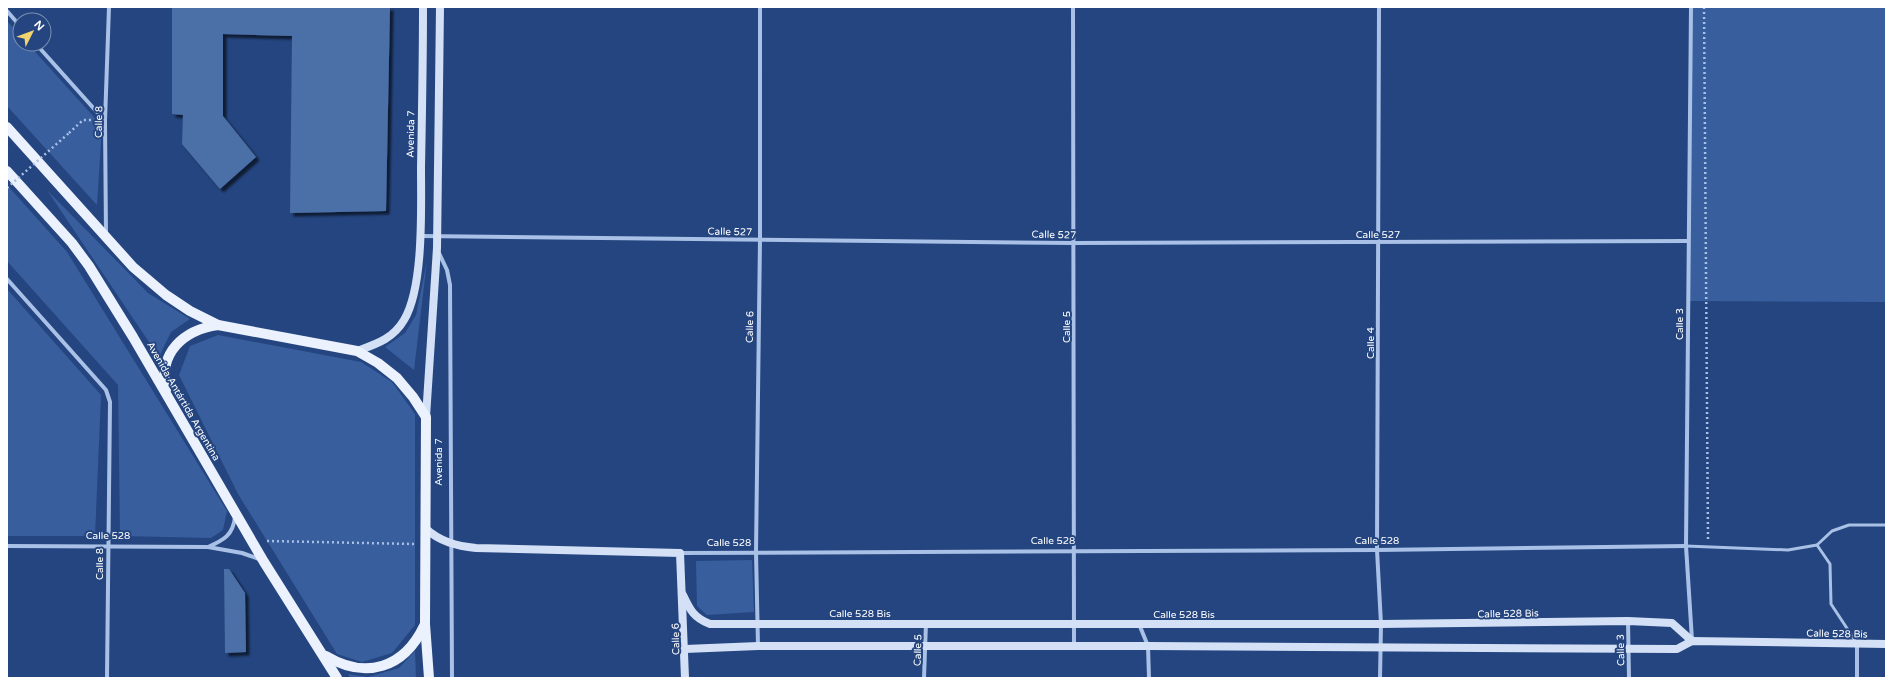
<svg xmlns="http://www.w3.org/2000/svg" width="1893" height="685" font-family="'Varela Round',sans-serif">
<defs>
<filter id="shadow"><feDropShadow dx="3.5" dy="3.5" stdDeviation="1" flood-color="#0009"/></filter>
</defs>
<rect width="100%" height="100%" fill="#24457f"/>
<g fill="#385e9d">
<polygon points="1691,7 1886,7 1886,302 1689,301"/>
<polygon points="7,21 20,35 20,44 28,44 102,126 97,205 7,106"/>
<polygon points="7,185 67,252 227,511 223,530 211,538 120,536 118,385 7,261"/>
<polygon points="47,190 148,293 190,319 171,332 159,357"/>
<polygon points="427,261 414,370 385,347 405,333 416,315"/>
<polygon points="7,289 101,395 95,536 7,536"/>
<polygon points="218,335 361,362 392,382 415,414 415,625 392,653 362,662 337,654 238,494 179,375 190,346"/>
<polygon points="752,560 754,612 707,615 697,606 696,561"/>
<polygon points="415,651 416,678 350,678 348,674 368,677 399,668"/>
</g>
<g fill="#4c6fa8" filter="url(#shadow)">
<polygon points="172,7 390,7 386,211 290,213 292,36 223,34 223,116 256,157 220,189 182,144 183,115 172,114"/>
<polygon points="224,569 229,569 245,593 246,652 225,653"/>
</g>
<g fill="none" stroke-linecap="round" stroke-linejoin="round">
<g stroke="#a9c1e6" stroke-width="2.5" stroke-dasharray="2 3" stroke-linecap="butt">
<polyline points="1704,7 1708,539"/>
<polyline points="69,133 83,120 93,120"/>
<polyline points="267,541 414,544"/>
</g>
<g stroke="#a9c1e6" stroke-width="3">
<polyline points="1817,545 1830,564 1831,604 1856,642"/>
<polyline points="1686,546 1788,550 1817,545 1832,531 1849,525 1886,525"/>
</g>
<g stroke="#a9c1e6" stroke-width="4">
<polyline points="1073,7 1074,646"/>
<polyline points="1379,7 1377,550 1381,624 1380,678"/>
<polyline points="1691,7 1686,546 1692,640"/>
<polyline points="7,11 20,26"/>
<polyline points="36,44 105,121"/>
<polyline points="106,234 105,121 109,7"/>
<polyline points="421,236 1074,243 1688,241"/>
<polyline points="438,251 447,270 450,285 452,678"/>
<polyline points="7,279 106,390 110,402 107,678"/>
<polyline points="7,546 208,547 242,553 259,559"/>
<path d="M208 547C224 540 233 535 235 517"/>
<polyline points="680,553 1377,550 1686,546"/>
<polyline points="1628,621 1629,678"/>
<polyline points="1139,624 1148,646 1149,678"/>
<polyline points="758,646 756,552 760,239 760,7"/>
<polyline points="924,678 926,623"/>
<polyline points="1857,678 1857,644"/>
</g>
<g stroke="#d3e0f6" stroke-width="8">
<path d="M357 351C376 344 393 339 404 320 424 287 421 208 421 168 422 114 423 61 423 7"/>
<polyline points="426,417 437,248 440,7"/>
<path d="M425 528C440 542 457 546 476 548L680 553 685 678"/>
<path d="M683 595C690 610 694 618 710 624H1381L1628 621 1672 623 1692 641"/>
<polyline points="685,649 758,646 1148,646 1677,649 1692,641 1886,644"/>
</g>
<g stroke="#ebf1fd" stroke-width="10">
<polyline points="7,127 133,267 166,295 190,311 218,325 357,351 378,363 397,378 413,397 426,417 425,624 429,678"/>
<polyline points="7,171 72,243 89,266 133,337 264,562 337,678"/>
<path d="M166 390C158 352 184 330 218 325"/>
<path d="M326 656C366 680 404 668 424 626"/>
</g>
<polyline stroke="#a9c1e6" stroke-width="2.5" stroke-dasharray="2 3" stroke-linecap="butt" points="7,188 69,133"/>
</g>
<g text-anchor="middle" stroke-width="4" stroke-linejoin="round" paint-order="stroke">
<g font-size="10" fill="#fff" stroke="#24457f">
<text transform="translate(98 122) rotate(-89)" y="4">Calle 8</text>
<text transform="translate(410 134) rotate(-89)" y="4">Avenida 7</text>
<text transform="translate(730 231) rotate(1)" y="4">Calle 527</text>
<text transform="translate(1054 234) rotate(1)" y="4">Calle 527</text>
<text x="1378" y="238">Calle 527</text>
<text transform="translate(1679 324) rotate(-90)" y="4">Calle 3</text>
<text transform="translate(749 327) rotate(-89)" y="4">Calle 6</text>
<text transform="translate(1066 327) rotate(-90)" y="4">Calle 5</text>
<text transform="translate(1370 343) rotate(-90)" y="4">Calle 4</text>
<text transform="translate(184 401) rotate(60)" y="4">Avenida Antártida Argentina</text>
<text transform="translate(438 462) rotate(-90)" y="4">Avenida 7</text>
<text x="108" y="539">Calle 528</text>
<text x="1053" y="544">Calle 528</text>
<text x="1377" y="544">Calle 528</text>
<text x="729" y="546">Calle 528</text>
<text transform="translate(99 564) rotate(-90)" y="4">Calle 8</text>
<text x="860" y="617">Calle 528 Bis</text>
<text transform="translate(1508 613) rotate(-1)" y="4">Calle 528 Bis</text>
<text x="1184" y="618">Calle 528 Bis</text>
<text transform="translate(1837 633) rotate(1)" y="4">Calle 528 Bis</text>
<text transform="translate(675 639) rotate(-91)" y="4">Calle 6</text>
<text transform="translate(917 650) rotate(-88)" y="4">Calle 5</text>
<text transform="translate(1620 650) rotate(-91)" y="4">Calle 3</text>
</g>
</g>
<rect width="1893" height="685" fill="none" stroke="#ffffff" stroke-width="16"/>
<g transform="translate(32 32) rotate(48)"><circle r="19" fill="#24457f" stroke="#7c8fb2"/>
<path d="M0-3L7 15L0 10L-7 15Z" fill="#f1d46d"/>
<text y="-6" font-size="11" font-weight="bold" text-anchor="middle" fill="#ffffff">N</text>
</g>
</svg>
